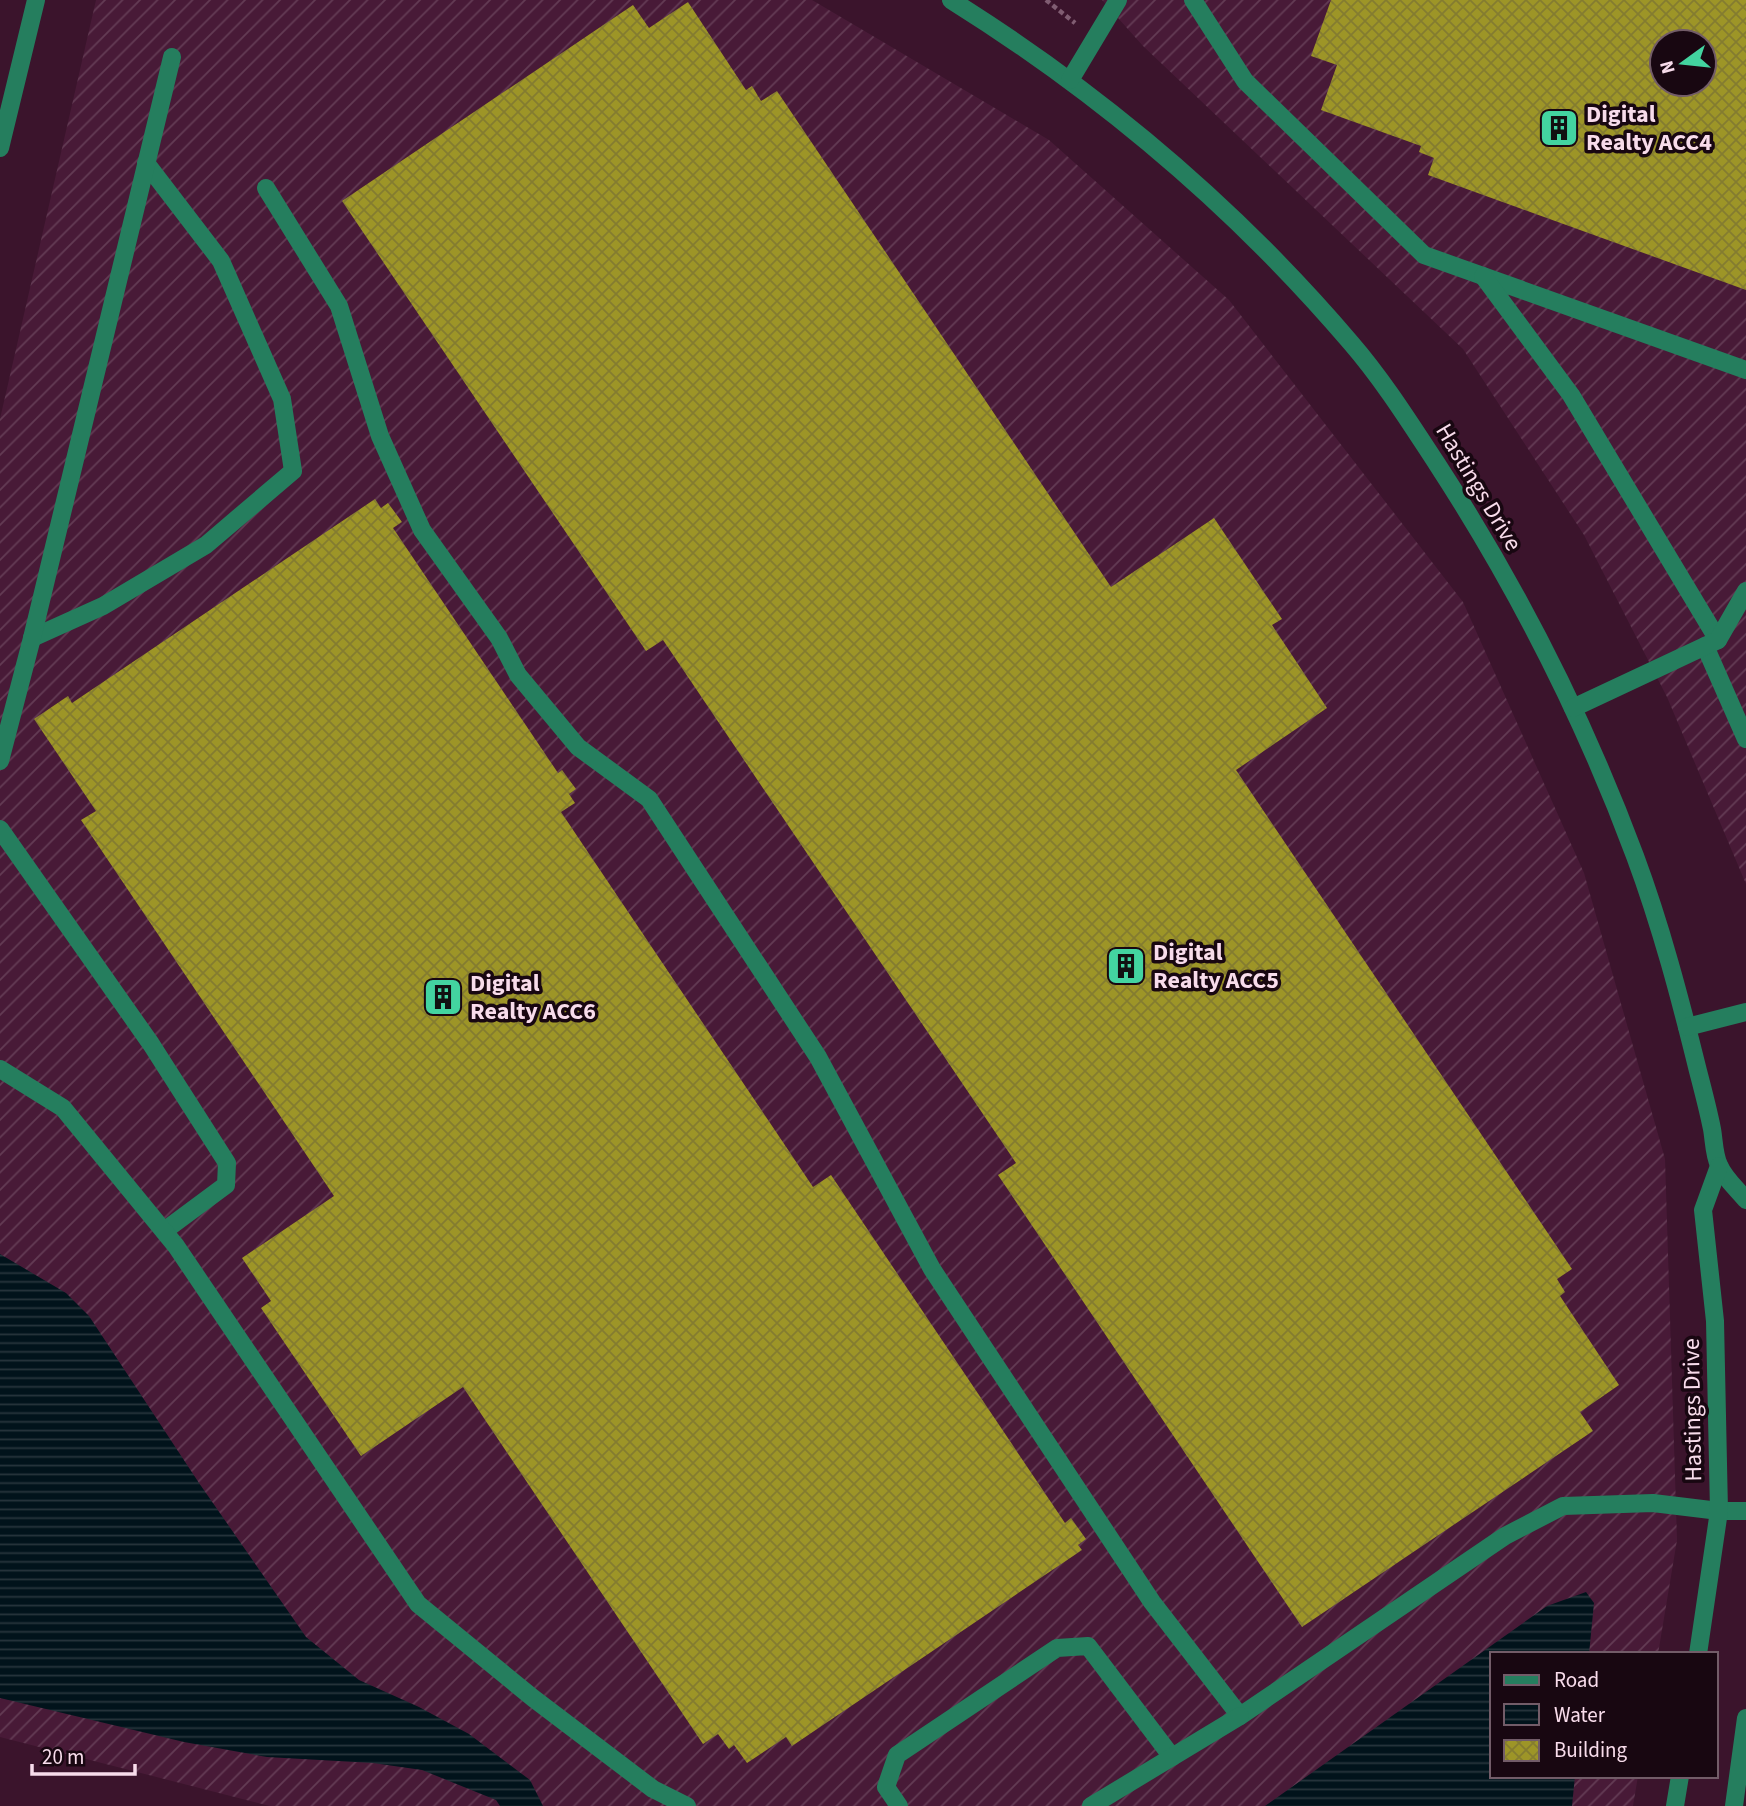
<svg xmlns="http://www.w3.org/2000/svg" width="1746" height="1806" font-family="'Source Sans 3',sans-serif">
<defs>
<pattern id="industrial-furrows" width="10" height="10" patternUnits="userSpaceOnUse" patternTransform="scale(1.75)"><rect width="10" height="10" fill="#481a37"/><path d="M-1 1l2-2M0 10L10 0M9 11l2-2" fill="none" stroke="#633b54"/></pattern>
<pattern id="water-rules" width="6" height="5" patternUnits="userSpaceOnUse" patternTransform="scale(1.75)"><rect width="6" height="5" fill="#01131b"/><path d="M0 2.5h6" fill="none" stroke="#27353c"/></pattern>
<pattern id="building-cross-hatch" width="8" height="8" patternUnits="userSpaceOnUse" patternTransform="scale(1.75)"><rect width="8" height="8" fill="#9d9527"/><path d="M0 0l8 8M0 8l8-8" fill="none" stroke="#847c30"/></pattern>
</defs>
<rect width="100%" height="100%" fill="#3b142c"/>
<g fill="url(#industrial-furrows)" fill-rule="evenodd">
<polygon points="96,0 812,0 1049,140 1229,300 1463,602 1584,873 1665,1159 1677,1540 1658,1654 1492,1654 1492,1776 1638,1776 1633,1806 270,1806 0,1737 0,419"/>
<path d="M1102 0H1746V884L1667 697 1584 535 1463 349 1143 46ZM1662 42H1704V84H1662Z"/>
</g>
<g fill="url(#water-rules)">
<polygon points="0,1254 66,1293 89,1316 199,1483 306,1637 359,1680 419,1707 469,1734 530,1780 543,1806 500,1806 496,1800 422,1770 373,1763 267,1757 184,1742 0,1698"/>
<polygon points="1586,1592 1594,1603 1589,1654 1492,1654 1492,1776 1575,1776 1572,1806 1265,1806 1547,1606"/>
</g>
<g fill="url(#building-cross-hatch)" fill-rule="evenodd">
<path d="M1331 0H1746V290L1428 175 1434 158 1419 152 1421 146 1321 110 1337 65 1311 56ZM1662 42H1704V84H1662Z"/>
<polygon points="688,2 746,90 752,86 761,101 777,91 1111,587 1214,518 1282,619 1272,625 1327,708 1236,770 1572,1269 1557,1279 1565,1292 1560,1296 1619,1385 1580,1412 1593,1431 1302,1627 998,1175 1016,1163 663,640 646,651 342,201 633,5 649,28"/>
<polygon points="375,499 381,508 388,503 402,522 393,528 558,773 562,770 576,789 569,794 575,803 561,812 813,1187 831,1175 1065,1523 1071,1518 1086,1539 1078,1545 1082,1550 792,1746 786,1737 747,1763 734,1745 729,1749 718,1734 703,1744 463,1387 361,1456 261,1308 271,1301 242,1258 334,1196 81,820 96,811 34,719 68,696 72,703"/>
</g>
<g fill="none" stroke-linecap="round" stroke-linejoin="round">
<polyline stroke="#805d72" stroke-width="4.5" stroke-dasharray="5 3.5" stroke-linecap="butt" points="1046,0 1075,23"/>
<g stroke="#257e5e" stroke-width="18">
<path d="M951 0C1101 94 1236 208 1351 343 1383 380 1410 423 1437 464 1517 587 1584 719 1635 856 1661 926 1680 998 1698 1071 1703 1090 1708 1109 1712 1129 1714 1140 1714 1155 1719 1165 1724 1178 1738 1190 1746 1200"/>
<polyline points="1193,0 1245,81 1424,255 1746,370"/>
<polyline points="1070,80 1118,0"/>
<polyline points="0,148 36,0"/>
<polyline points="266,188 339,306 380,436 422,530 499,638 518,675 578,747 649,799 818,1057 932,1269 1152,1602 1240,1716 1505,1536 1563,1506 1653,1503 1719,1511 1746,1511"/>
<polyline points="1483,276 1571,395 1718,640"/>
<polyline points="32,638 103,606 206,545 293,471 282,399 221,261 146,163"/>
<polyline points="1705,646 1746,739"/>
<polyline points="1573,708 1718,640 1746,591"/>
<polyline points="0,761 32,638 172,57"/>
<polyline points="0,829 151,1044 227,1163 226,1185 164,1231"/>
<polyline points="1687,1027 1746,1012"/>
<polyline points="0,1069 63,1108 176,1246 418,1604 533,1698 653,1789 687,1806"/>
<polyline points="1698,1654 1719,1511 1715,1321 1703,1210 1719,1166"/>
<polyline points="899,1806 886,1787 897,1755 1057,1648 1088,1646 1172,1757"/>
<polyline points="1091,1806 1240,1716"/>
<polyline points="1675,1806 1680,1776"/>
<polyline points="1734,1806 1746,1718"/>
</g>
</g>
<defs>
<g id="building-square" transform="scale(2.0125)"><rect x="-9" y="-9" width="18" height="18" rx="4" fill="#43d4a0" stroke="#180711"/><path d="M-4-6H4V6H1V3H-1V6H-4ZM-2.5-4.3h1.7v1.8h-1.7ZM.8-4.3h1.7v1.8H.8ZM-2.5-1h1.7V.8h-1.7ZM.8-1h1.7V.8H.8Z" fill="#111"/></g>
</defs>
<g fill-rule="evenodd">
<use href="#building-square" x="1559" y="128"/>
<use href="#building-square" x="1126" y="966"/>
<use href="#building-square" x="443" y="997"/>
</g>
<g text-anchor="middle" stroke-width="7" stroke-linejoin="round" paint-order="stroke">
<g font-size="24" font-weight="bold" fill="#f8dceb" stroke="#180711" text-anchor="start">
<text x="1586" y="122">Digital<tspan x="1586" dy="28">Realty ACC4</tspan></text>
<text x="1153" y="960">Digital<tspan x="1153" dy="28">Realty ACC5</tspan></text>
<text x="470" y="991">Digital<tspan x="470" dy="28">Realty ACC6</tspan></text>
</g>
<g font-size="24" fill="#f8dceb" stroke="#180711">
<text transform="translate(1479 487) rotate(59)" y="8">Hastings Drive</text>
<text transform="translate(1692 1410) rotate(-91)" y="8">Hastings Drive</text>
</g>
</g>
<rect x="1490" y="1652" width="228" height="126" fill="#180711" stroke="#725c68" stroke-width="2"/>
<rect x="1504" y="1675" width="35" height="10" fill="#257e5e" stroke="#725c68" stroke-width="2"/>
<text x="1554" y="1687" font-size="21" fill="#f8dceb">Road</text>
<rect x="1504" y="1704" width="35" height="21" fill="url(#water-rules)" stroke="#725c68" stroke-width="2"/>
<text x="1554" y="1722" font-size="21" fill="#f8dceb">Water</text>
<rect x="1504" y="1740" width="35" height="21" fill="url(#building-cross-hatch)" stroke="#725c68" stroke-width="2"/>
<text x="1554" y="1757" font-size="21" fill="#f8dceb">Building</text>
<g transform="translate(1683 63) rotate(255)"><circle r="33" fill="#180711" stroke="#725c68" stroke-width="2"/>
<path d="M0-5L12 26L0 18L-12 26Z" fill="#43d4a0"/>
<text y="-10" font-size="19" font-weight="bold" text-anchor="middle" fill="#f8dceb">N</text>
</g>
<path d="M32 1764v10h103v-10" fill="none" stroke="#f8dceb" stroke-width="3.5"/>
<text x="42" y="1764" font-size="21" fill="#f8dceb" stroke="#180711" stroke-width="5" paint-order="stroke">20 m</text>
</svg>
